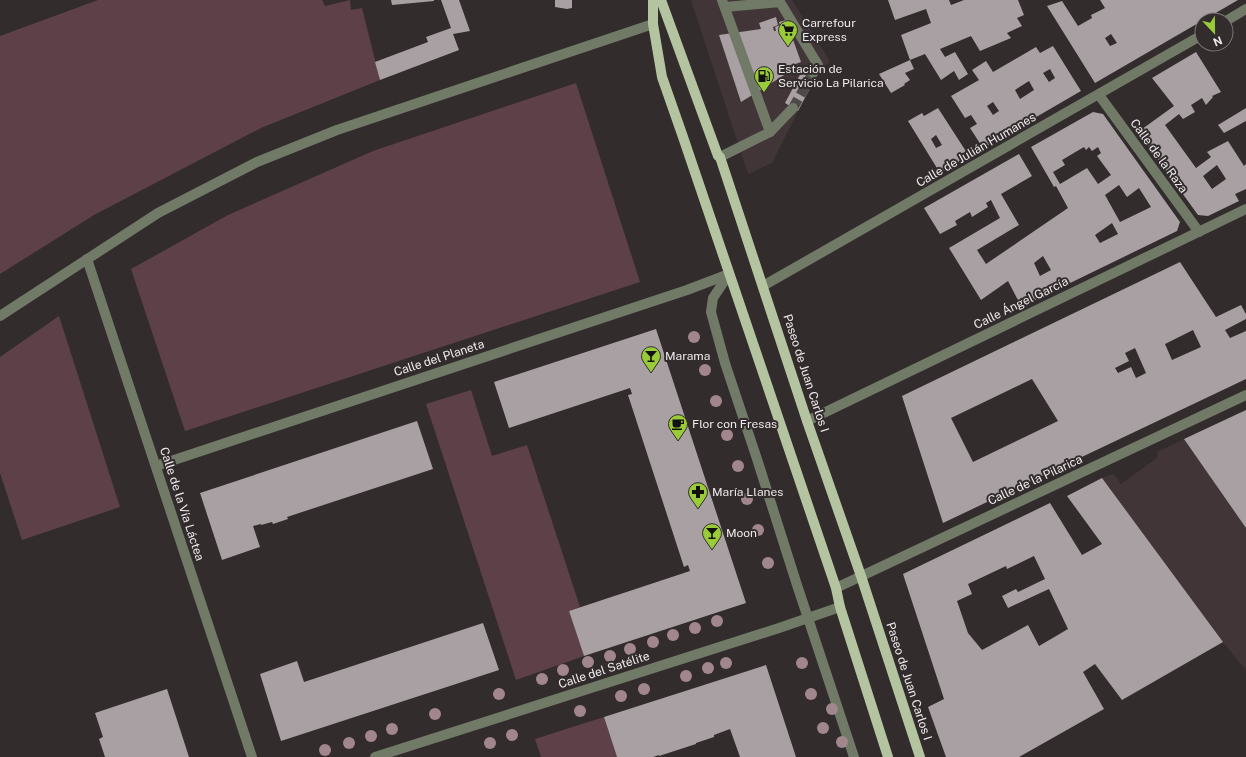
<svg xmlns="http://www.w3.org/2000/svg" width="1246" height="757" font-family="'Public Sans',sans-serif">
<rect width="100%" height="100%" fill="#322c2d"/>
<g fill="#423538">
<polygon points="691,0 792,0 830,61 816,75 772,163 748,174"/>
<polygon points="1184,439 1246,528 1246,670 1223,642 1102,478 1112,474 1114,474 1121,484 1157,458 1157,452"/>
</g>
<g fill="#5e4048">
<polygon points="98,0 322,0 325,6 350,0 351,10 362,8 380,80 261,128 94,215 0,274 0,36"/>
<polygon points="576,83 640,282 185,431 131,269 228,215 373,151"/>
<polygon points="59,316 120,507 22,540 0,473 0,357"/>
<polygon points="471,390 492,456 527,445 580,607 569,611 584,656 516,680 426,404"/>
<polygon points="604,717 617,757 541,757 535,739"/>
</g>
<g fill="#a8a0a2" fill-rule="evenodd">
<polygon points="391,0 434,0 434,1 392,5"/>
<polygon points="441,0 459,0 470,31 453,34 459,50 380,80 375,62 428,42 426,37 451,28"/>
<polygon points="555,0 572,0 572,8 567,9 555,7"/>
<polygon points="888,0 949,0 951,5 964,0 1018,0 1024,15 1017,18 1022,26 1007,33 1011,38 980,51 971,36 940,49 945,57 955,52 968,74 959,80 954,71 941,80 925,54 910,60 901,35 931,23 926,9 895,20"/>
<path d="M1100 0H1238L1095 83 1047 6 1062 1 1078 26 1092 18 1091 15 1105 8ZM1111 34 1117 43 1110 46 1105 38Z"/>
<polygon points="776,17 778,25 773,27 774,31 776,31 775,27 780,25 779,22 786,20 801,62 787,67 789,72 741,102 719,35 761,29 759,23"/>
<path d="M1053 46 1081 91 983 148 970 128 977 124 971 115 965 118 951 96 979 80 972 70 986 61 993 72 1036 47 1040 53ZM1050 69 1055 78 1049 82 1043 73ZM1029 81 1034 90 1020 99 1015 90ZM993 102 999 111 993 115 987 106Z"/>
<path d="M1196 52 1221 92 1212 96 1213 97 1206 105 1202 98 1191 105 1195 112 1183 119 1179 114 1165 125 1196 168 1211 157 1207 152 1228 141 1244 166 1246 164V189L1235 194 1239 201 1208 216 1198 215 1138 132 1174 106 1152 78ZM1217 165 1226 179 1212 189 1203 176Z"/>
<polygon points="910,60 914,69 905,73 910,80 904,84 905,85 891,93 879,74"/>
<polygon points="803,69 817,75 798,111 785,103"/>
<path d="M938 108 969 156 940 173 908 121 922 113 924 116ZM936 135 942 145 936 148 931 139Z"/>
<polygon points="1246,108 1246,121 1224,133 1218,125"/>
<path d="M1093 112 1103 114 1180 222 1177 231 1025 305 1023 302 1020 304 1008 281 981 300 949 248 1000 218 991 200 986 203 988 207 972 217 970 212 955 221 957 225 940 234 924 208 1019 154 1032 176 1001 194 1019 225 977 250 986 264 1068 208 1056 186 1054 187 1031 147ZM1084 147 1086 150 1089 147 1092 151 1098 147 1101 153 1097 156 1111 175 1098 184 1087 168 1060 184 1053 172 1065 165 1062 160ZM1119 185 1127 197 1139 188 1151 207 1120 222 1105 195ZM1112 223 1118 234 1100 243 1095 235ZM1043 256 1051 270 1040 276 1034 263Z"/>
<path d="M1180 262 1216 317 1241 305 1246 314V319L1225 330 1230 338 1246 331V379L943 523 902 396ZM1193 330 1201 347 1172 360 1165 344ZM1135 348 1146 373 1136 378 1131 367 1118 373 1115 368 1129 361 1125 353ZM1032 379 1058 421 973 462 951 418Z"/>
<polygon points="656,329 746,603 584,656 569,611 690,571 688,565 684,567 628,395 632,394 630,388 509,428 494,382"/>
<polygon points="1246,410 1246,528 1184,439"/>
<polygon points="417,421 433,469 287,517 288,519 273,524 272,522 261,525 261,524 253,526 260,547 222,560 200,493"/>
<path d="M1102 478 1223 642 1122 700 1095 664 1083 672 1104 709 1019 757H946L928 707 944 699 903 574 1050 503 1082 555 1102 544 1067 496ZM1034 556 1045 579 1018 592 1016 589 1002 596 1008 608 1049 589 1068 629 1039 646 1028 625 982 650 968 633 957 601 972 594 968 584 1006 566 1007 569Z"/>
<polygon points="483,623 499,670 281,741 260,674 297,661 304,682"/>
<polygon points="766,665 796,757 740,757 730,729 714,735 714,737 696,743 696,744 659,756 659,755 653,757 617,757 604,717"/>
<polygon points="167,689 189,757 105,757 99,739 103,737 95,713"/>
</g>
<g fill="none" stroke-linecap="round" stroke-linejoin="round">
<polyline stroke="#4e4849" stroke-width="10" stroke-dasharray="10 5" stroke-linecap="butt" points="793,108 813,73"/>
<g stroke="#717967" stroke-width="10">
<polyline points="725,7 780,2 818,65 813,73"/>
<polyline points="1226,21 1246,9"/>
<polyline points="1099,95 1199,232"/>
<polyline points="770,132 793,108"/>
<polyline points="720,157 770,132 722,0"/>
<polyline points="87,259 252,757"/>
<polyline points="729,274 713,298 711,312 725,363 757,459 797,585 854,757"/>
<polyline points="763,286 1202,35"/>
<polyline points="0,316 158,213 257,162 337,130 653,24"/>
<polyline points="807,421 1246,209"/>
<polyline points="156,466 687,290 729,274"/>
<polyline points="836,588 1246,395"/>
<polyline points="375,757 779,628 840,607"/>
</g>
<g stroke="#b4c4a0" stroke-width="10">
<polyline points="653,0 653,24 662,77 683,137 836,588 840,607 888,757"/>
<polyline points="661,0 718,156 720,157 807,421 861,576 920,757"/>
</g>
</g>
<g fill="#a2868d">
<circle cx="694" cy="337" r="6"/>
<circle cx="705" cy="370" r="6"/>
<circle cx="716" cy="401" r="6"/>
<circle cx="727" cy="435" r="6"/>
<circle cx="738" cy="466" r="6"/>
<circle cx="747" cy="499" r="6"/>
<circle cx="758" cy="530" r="6"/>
<circle cx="768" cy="563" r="6"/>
<circle cx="717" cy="621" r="6"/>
<circle cx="695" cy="628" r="6"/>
<circle cx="673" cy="635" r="6"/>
<circle cx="653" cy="642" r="6"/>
<circle cx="630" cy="649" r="6"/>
<circle cx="610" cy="656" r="6"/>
<circle cx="588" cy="662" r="6"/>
<circle cx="726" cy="663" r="6"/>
<circle cx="802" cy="663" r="6"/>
<circle cx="708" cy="668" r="6"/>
<circle cx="563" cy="670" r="6"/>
<circle cx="686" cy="676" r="6"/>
<circle cx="542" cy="679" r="6"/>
<circle cx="644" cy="689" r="6"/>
<circle cx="499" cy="694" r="6"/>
<circle cx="811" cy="694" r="6"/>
<circle cx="621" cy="696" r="6"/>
<circle cx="832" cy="709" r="6"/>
<circle cx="580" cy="711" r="6"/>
<circle cx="435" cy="714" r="6"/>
<circle cx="823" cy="728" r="6"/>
<circle cx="392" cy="729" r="6"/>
<circle cx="512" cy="735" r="6"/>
<circle cx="371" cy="736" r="6"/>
<circle cx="842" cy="742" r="6"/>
<circle cx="349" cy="743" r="6"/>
<circle cx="490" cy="743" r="6"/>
<circle cx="325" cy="750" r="6"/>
</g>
<defs>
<g id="supermarket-pin" transform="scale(1)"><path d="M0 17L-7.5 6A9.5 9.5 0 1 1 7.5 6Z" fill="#98cb37" stroke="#322c2d"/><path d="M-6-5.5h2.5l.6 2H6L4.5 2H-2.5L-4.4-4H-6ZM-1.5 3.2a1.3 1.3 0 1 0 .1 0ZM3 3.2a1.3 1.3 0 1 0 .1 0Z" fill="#111"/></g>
<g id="fuel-pin" transform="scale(1)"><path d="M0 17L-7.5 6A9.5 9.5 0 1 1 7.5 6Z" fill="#98cb37" stroke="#322c2d"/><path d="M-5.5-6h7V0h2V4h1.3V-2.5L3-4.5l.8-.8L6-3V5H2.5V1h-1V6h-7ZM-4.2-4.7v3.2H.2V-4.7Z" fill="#111"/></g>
<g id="bar-pin" transform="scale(1)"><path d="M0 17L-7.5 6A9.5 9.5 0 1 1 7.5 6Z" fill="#98cb37" stroke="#322c2d"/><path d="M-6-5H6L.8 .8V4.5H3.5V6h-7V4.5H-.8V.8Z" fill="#111"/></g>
<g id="cafe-pin" transform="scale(1)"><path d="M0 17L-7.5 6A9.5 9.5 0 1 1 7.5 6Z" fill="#98cb37" stroke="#322c2d"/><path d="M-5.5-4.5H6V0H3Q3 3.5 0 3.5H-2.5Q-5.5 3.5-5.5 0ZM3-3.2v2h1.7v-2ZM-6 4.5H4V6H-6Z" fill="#111"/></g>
<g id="pharmacy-pin" transform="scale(1)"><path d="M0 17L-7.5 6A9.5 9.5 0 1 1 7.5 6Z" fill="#98cb37" stroke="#322c2d"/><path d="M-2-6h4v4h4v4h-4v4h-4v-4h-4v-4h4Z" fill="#111"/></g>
</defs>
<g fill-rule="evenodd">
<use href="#supermarket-pin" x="788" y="30"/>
<use href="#fuel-pin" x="764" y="76"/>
<use href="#bar-pin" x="651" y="356"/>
<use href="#cafe-pin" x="678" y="424"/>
<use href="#pharmacy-pin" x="698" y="492"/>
<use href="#bar-pin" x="712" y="533"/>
</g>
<g text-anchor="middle" stroke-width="4" stroke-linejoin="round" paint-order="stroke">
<g font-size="12" fill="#eee9ea" stroke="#322c2d" text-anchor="start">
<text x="802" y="27">Carrefour<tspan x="802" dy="14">Express</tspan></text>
<text x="778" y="73">Estación de<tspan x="778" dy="14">Servicio La Pilarica</tspan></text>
<text x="665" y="360">Marama</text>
<text x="692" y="428">Flor con Fresas</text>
<text x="712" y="496">María Llanes</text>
<text x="726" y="537">Moon</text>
</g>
<g font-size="12" fill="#eee9ea" stroke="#322c2d">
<text transform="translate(976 150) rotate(-30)" y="4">Calle de Julián Humanes</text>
<text transform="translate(1159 156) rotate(54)" y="4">Calle de la Raza</text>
<text transform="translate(1021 303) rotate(-26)" y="4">Calle Ángel García</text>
<text transform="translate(439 358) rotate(-18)" y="4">Calle del Planeta</text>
<text transform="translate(806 373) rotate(72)" y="4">Paseo de Juan Carlos I</text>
<text transform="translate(1035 480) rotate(-25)" y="4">Calle de la Pilarica</text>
<text transform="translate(182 504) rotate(72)" y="4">Calle de la Vía Láctea</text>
<text transform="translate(604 670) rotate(-18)" y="4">Calle del Satélite</text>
<text transform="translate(909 681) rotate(72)" y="4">Paseo de Juan Carlos I</text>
</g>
</g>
<g transform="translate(1214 32) rotate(158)"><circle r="19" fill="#322c2d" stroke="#7d7879"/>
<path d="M0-3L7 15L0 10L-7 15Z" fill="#98cb37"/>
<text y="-6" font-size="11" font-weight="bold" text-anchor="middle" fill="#eee9ea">N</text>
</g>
</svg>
